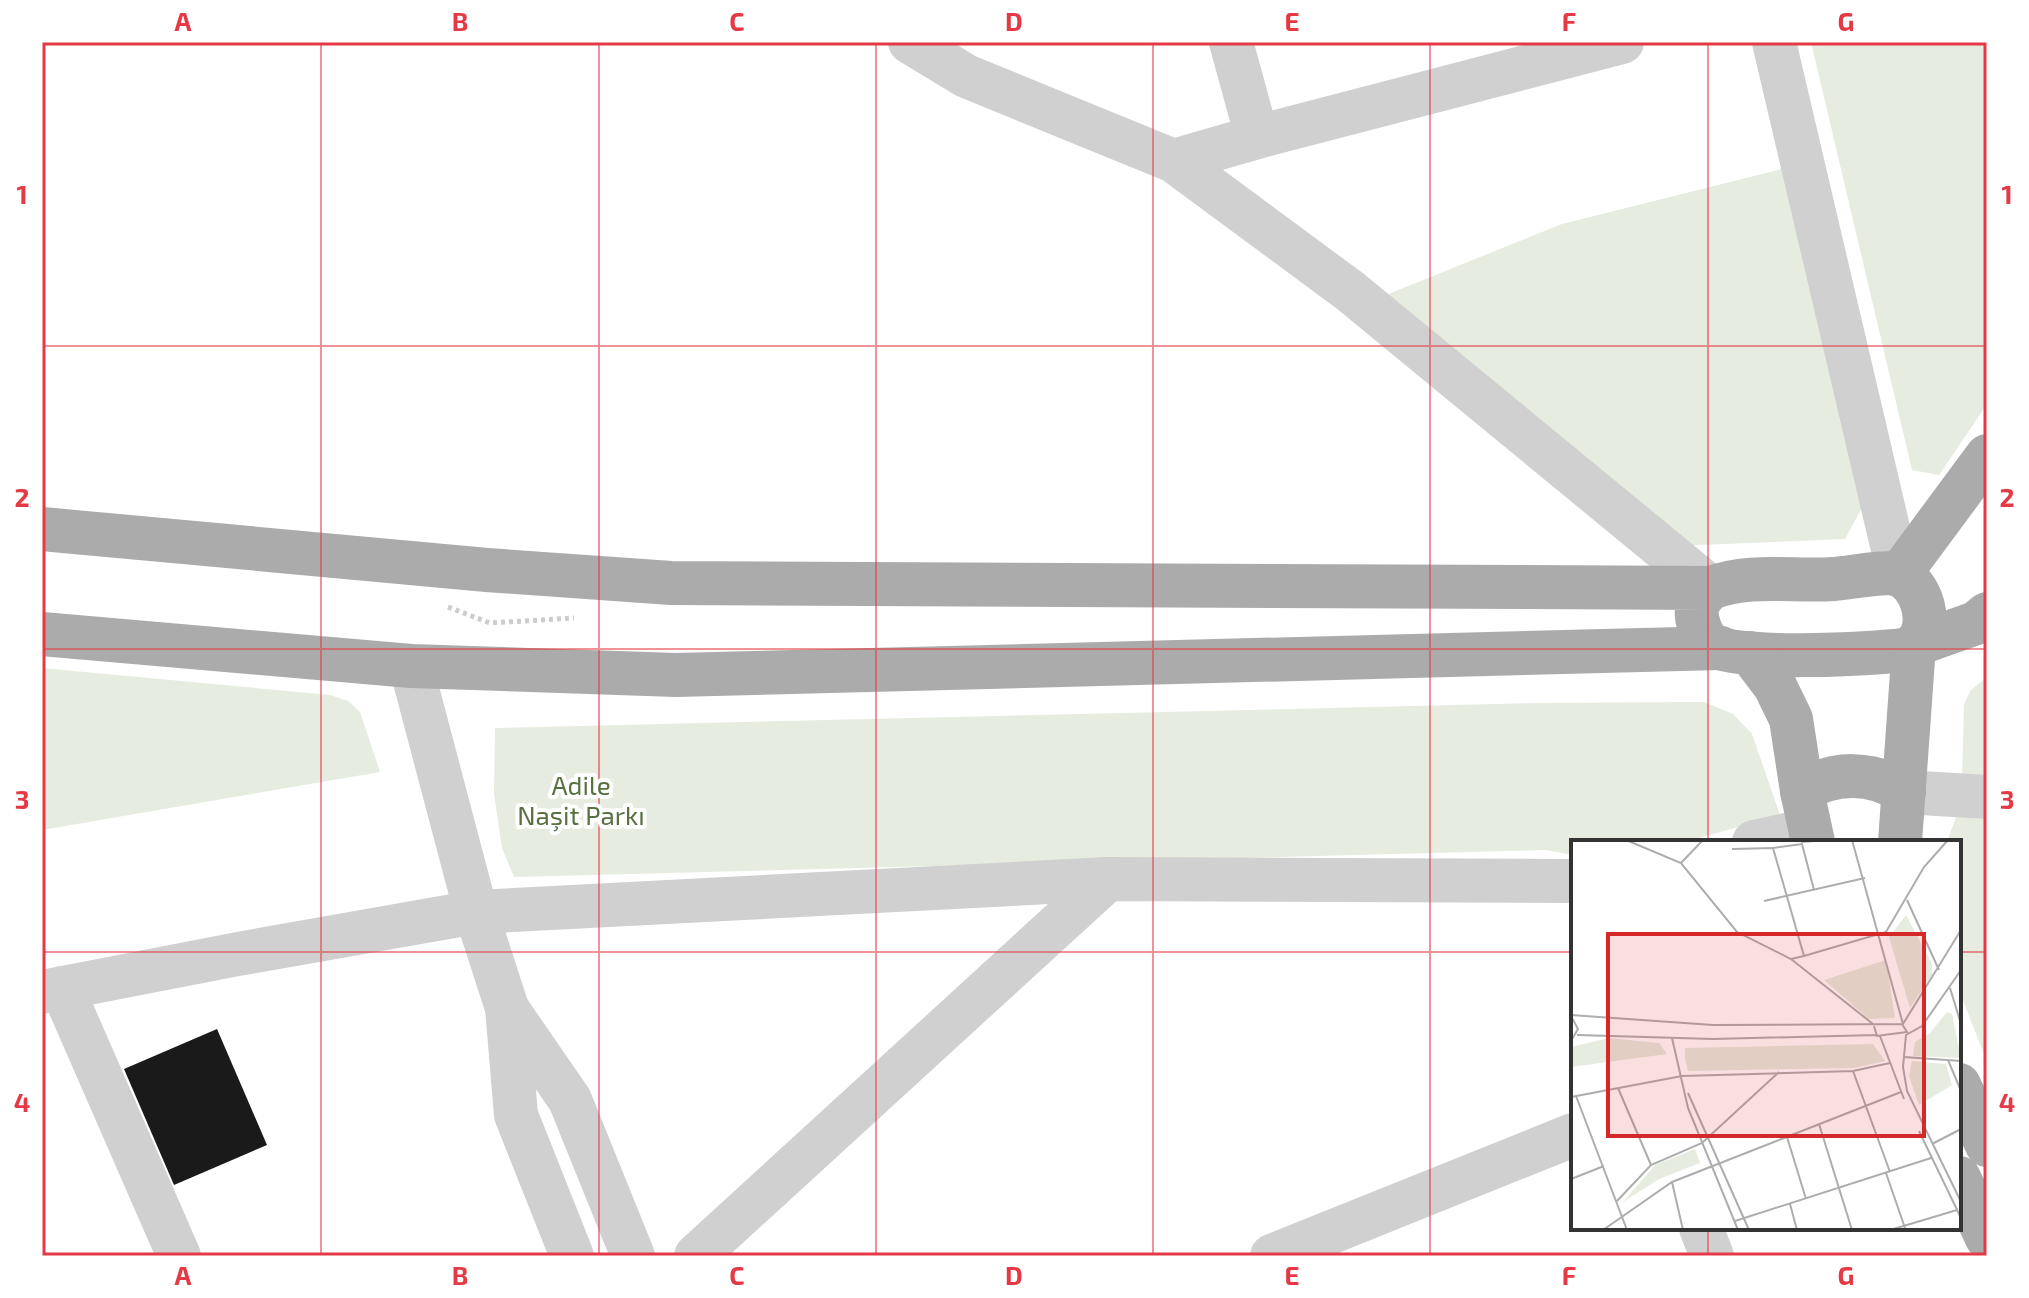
<svg xmlns="http://www.w3.org/2000/svg" width="2029" height="1298" font-family="'Exo 2',sans-serif">
<rect width="100%" height="100%" fill="#fff"/>
<g fill="#e6ecdf">
<polygon points="1811,42 1987,42 1987,404 1939,475 1912,470"/>
<polygon points="1786,168 1864,504 1845,539 1676,546 1386,295 1562,224"/>
<polygon points="42,668 330,695 348,701 360,712 380,772 42,830"/>
<polygon points="1987,677 1987,784 1962,782 1964,704 1971,690"/>
<polygon points="1704,702 1733,714 1752,734 1780,815 1685,842 1573,842 1573,855 1546,850 514,877 502,848 494,794 495,728 1538,703"/>
<polygon points="1956,817 1987,819 1987,1062 1959,990 1959,842 1947,842"/>
</g>
<polygon fill="#1a1a1a" points="217,1029 267,1145 174,1185 124,1069"/>
<g fill="none" stroke-linecap="round" stroke-linejoin="round">
<polyline stroke="#cdcdcd" stroke-width="5" stroke-dasharray="4 4" stroke-linecap="butt" points="448,607 490,623 574,618"/>
<g stroke="#d0d0d0" stroke-width="44">
<polyline points="910,42 966,76 1174,161 1350,291 1711,588"/>
<polyline points="1774,42 1899,575"/>
<polyline points="1257,137 1622,42"/>
<polyline points="1174,161 1257,137 1231,42"/>
<polyline points="411,666 476,912 507,1008 516,1115 572,1256"/>
<polyline points="1904,792 1987,797"/>
<polyline points="1754,842 1810,830"/>
<polyline points="62,988 179,1256"/>
<polyline points="42,992 238,954 476,912 1108,879 1573,881"/>
<polyline points="508,1010 570,1100 633,1256"/>
<polyline points="1701,1228 1712,1256"/>
<polyline points="696,1256 1108,879"/>
<polyline points="1272,1256 1573,1135"/>
</g>
<g stroke="#ababab" stroke-width="44">
<path d="M42 529 487 570 671 583 1711 588C1750 573 1794 582 1834 579 1850 578 1882 571 1896 574 1922 581 1936 628 1913 646 1908 650 1901 650 1895 651 1862 654 1737 661 1712 645 1705 640 1701 633 1699 625 1693 608 1699 598 1711 588"/>
<polyline points="1899,575 1987,456"/>
<polyline points="42,634 411,666 676,675 1721,648"/>
<polyline points="1750,653 1775,686 1791,719 1802,791 1813,842"/>
<path d="M1802 791C1834 771 1872 771 1904 792"/>
<polyline points="1900,842 1914,645 1976,623 1987,614"/>
<polyline points="1959,1085 1987,1145"/>
<polyline points="1959,1178 1987,1238"/>
</g>
</g>
<path fill="none" stroke="#e63946" stroke-width="2" stroke-opacity="0.55" d="M321 42V1256M599 42V1256M876 42V1256M1153 42V1256M1430 42V1256M1708 42V842M42 346H1987M42 649H1987M42 952H1573M1959 952H1987M1708 1228V1256"/>
<g text-anchor="middle" stroke-width="8" stroke-linejoin="round" paint-order="stroke">
<g font-size="26" fill="#56703f" stroke="#fff">
<text x="581" y="795">Adile<tspan x="581" dy="30">Naşit Parkı</tspan></text>
</g>
</g>
<g transform="translate(1571 840)">
<rect width="390" height="390" fill="#fff"/>
<path d="M335 75 361 124V135L339 168 318 97ZM315 120 324 178 298 179 253 140ZM376 172 381 174 390 218 342 216 344 202 359 193ZM38 198 88 203 96 214 0 227V207ZM302 204 314 221 283 228 117 231 114 218V208ZM341 221 375 224 381 245 348 265 338 236ZM124 309 129 323 88 339 52 362 84 325Z" fill="#e6ecdf"/>
<path fill="none" stroke="#adadad" stroke-width="2" d="M55 0 110 23 166 92 220 119 302 184M281 0 332 184M230 2 256 0M161 9 202 8M110 23 132 0M336 60 368 130M193 61 294 38M233 116 315 92 353 27 377 0M220 119 233 116 202 8 231 4 243 50M390 130 351 186 335 195 332 227 336 251 390 362M379 148 390 184M0 175 142 185 331 184 336 192 306 196 303 186M0 176 7 189 0 201M332 184 390 90M6 195 142 199 305 195M309 196 333 259M101 198 117 268 167 390M333 217 390 221M377 220 390 251M282 231 319 223M47 248 80 325M117 253 178 390M5 256 56 390M0 257 111 236 282 231 319 332M248 284 281 390M348 291 390 378M216 297 235 359M361 304 390 289M315 333 334 388M0 339 33 326M101 342 112 390M46 361 80 325 131 303 208 232M219 364 226 390M164 381 360 318M32 390 101 342 330 252M319 390 386 370"/>
<path fill="#d62828" fill-opacity="0.15" stroke="#d62828" stroke-width="4" d="M37 94H353V296H37Z"/>
<rect width="390" height="390" fill="none" stroke="#333" stroke-width="4"/>
</g>
<rect width="2029" height="1298" fill="none" stroke="#ffffff" stroke-width="88"/>
<rect x="44" y="44" width="1941" height="1210" fill="none" stroke="#e63946" stroke-width="3"/>
<g font-size="26" text-anchor="middle" font-weight="bold" fill="#e63946">
<text x="183" y="31">A</text>
<text x="460" y="31">B</text>
<text x="737" y="31">C</text>
<text x="1014" y="31">D</text>
<text x="1292" y="31">E</text>
<text x="1569" y="31">F</text>
<text x="1846" y="31">G</text>
<text x="22" y="204">1</text>
<text x="2007" y="204">1</text>
<text x="22" y="507">2</text>
<text x="2007" y="507">2</text>
<text x="22" y="809">3</text>
<text x="2007" y="809">3</text>
<text x="22" y="1112">4</text>
<text x="2007" y="1112">4</text>
<text x="183" y="1285">A</text>
<text x="460" y="1285">B</text>
<text x="737" y="1285">C</text>
<text x="1014" y="1285">D</text>
<text x="1292" y="1285">E</text>
<text x="1569" y="1285">F</text>
<text x="1846" y="1285">G</text>
</g>
</svg>
